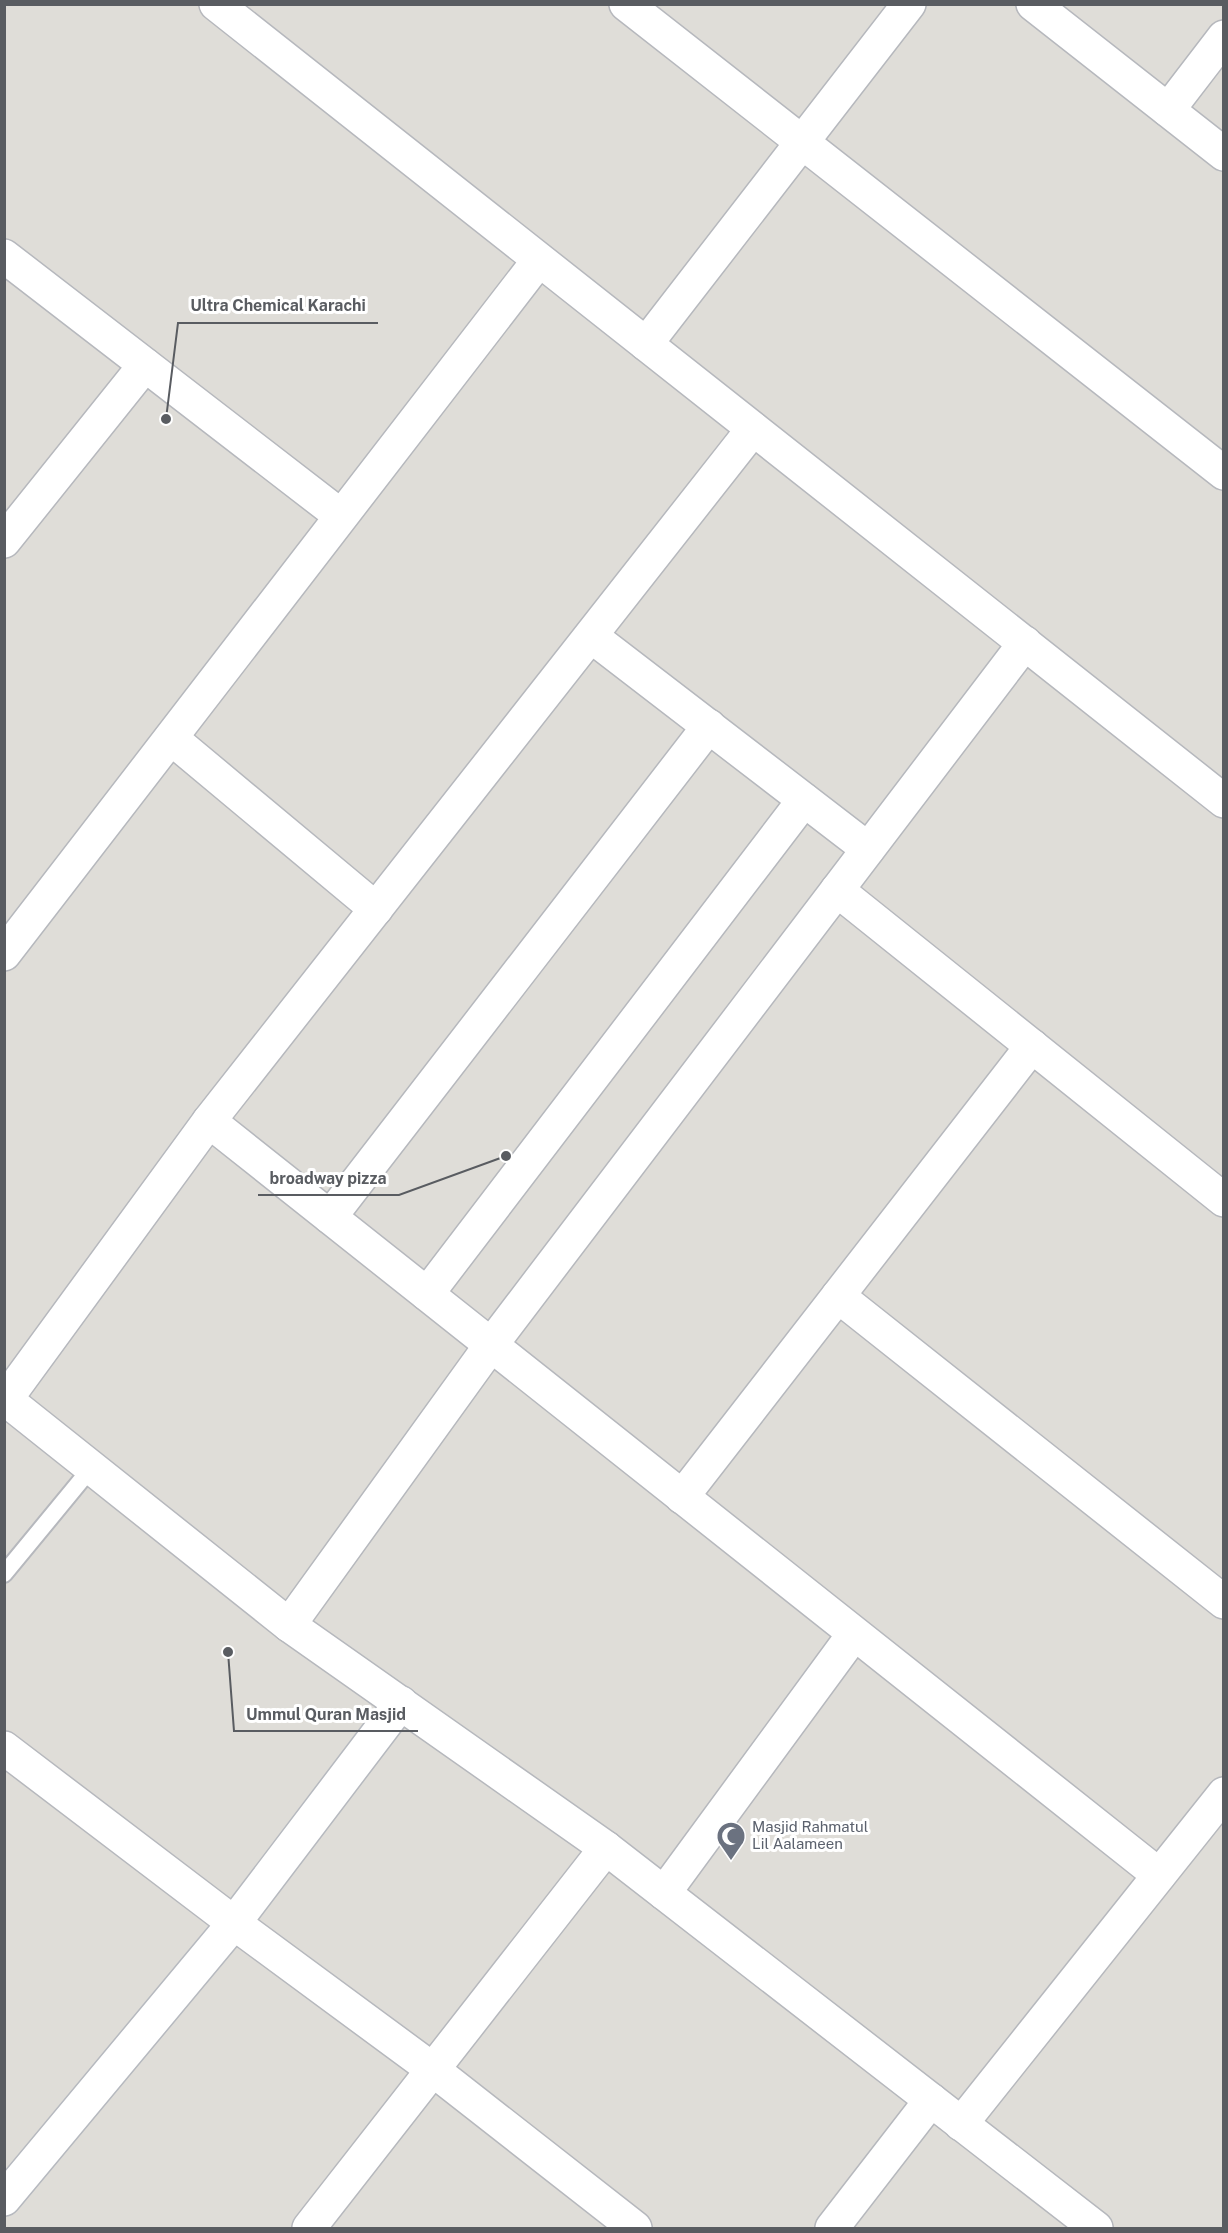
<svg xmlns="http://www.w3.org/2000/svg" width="1228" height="2233" font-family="'Public Sans',sans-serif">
<rect width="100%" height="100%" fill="#eceae0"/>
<rect fill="#dfddd8" x="5" y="5" width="1218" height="2223"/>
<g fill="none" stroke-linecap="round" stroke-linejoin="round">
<g stroke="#b6b8bd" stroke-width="20">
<polyline id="lane" points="4,1574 92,1467"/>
</g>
<g stroke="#b6b8bd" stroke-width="36">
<g id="street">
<polyline points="216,4 1224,801"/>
<polyline points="626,4 1224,473"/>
<polyline points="1033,4 1224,154"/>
<polyline points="1168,110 1224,37"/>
<polyline points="4,256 341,516"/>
<polyline points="646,344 909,4"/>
<polyline points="4,541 145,365"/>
<polyline points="591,636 868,849"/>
<polyline points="171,738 376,909"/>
<polyline points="837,890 1224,1200"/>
<polyline points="4,954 539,260"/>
<polyline points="209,1121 1159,1875"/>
<polyline points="330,1217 709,726"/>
<polyline points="427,1294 804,800"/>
<polyline points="838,1296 1224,1602"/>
<polyline points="4,1398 289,1625 606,1848 1096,2228"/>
<polyline points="6,1399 209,1121 753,429"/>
<polyline points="682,1497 1032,1046"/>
<polyline points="289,1625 491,1345 1025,643"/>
<polyline points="4,1748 234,1923 432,2069 635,2228"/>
<polyline points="664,1893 854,1634"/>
<polyline points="961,2124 1224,1794"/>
<polyline points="309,2228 606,1848"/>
<polyline points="832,2228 931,2100"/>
</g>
</g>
<g stroke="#b6b9bf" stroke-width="36">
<polyline id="secondary" points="4,2199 234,1923 401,1703"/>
</g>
<use href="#lane" stroke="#fff" stroke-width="16"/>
<use href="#street" stroke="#fff" stroke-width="33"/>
<use href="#secondary" stroke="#fff" stroke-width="33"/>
</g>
<defs>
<g id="mosque-pin" transform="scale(1.5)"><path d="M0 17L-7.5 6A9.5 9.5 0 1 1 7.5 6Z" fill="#6b7280" stroke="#fff"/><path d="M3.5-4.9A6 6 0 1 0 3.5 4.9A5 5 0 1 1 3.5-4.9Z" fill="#fff"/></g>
</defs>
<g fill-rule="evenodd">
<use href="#mosque-pin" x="731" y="1836"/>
</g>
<g text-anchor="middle" stroke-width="6" stroke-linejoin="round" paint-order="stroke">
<g font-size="15" fill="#5b616d" stroke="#fff" text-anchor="start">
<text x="752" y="1832">Masjid Rahmatul<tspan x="752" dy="17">Lil Aalameen</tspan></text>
</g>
</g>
<path fill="none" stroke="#595c61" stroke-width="2" d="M166 419L178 323H378M506 1156L399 1195H258M228 1652L234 1731H418"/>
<g fill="#595c61" stroke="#fff" stroke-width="2">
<circle cx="166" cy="419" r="6"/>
<circle cx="506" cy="1156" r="6"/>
<circle cx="228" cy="1652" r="6"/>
</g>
<g font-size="16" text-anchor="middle" font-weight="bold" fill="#595c61" stroke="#fff" stroke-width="6" stroke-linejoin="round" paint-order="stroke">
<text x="278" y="311">Ultra Chemical Karachi</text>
<text x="328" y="1184">broadway pizza</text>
<text x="326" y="1720">Ummul Quran Masjid</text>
</g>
<rect width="1228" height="2233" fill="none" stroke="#595c61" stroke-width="12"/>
</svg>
